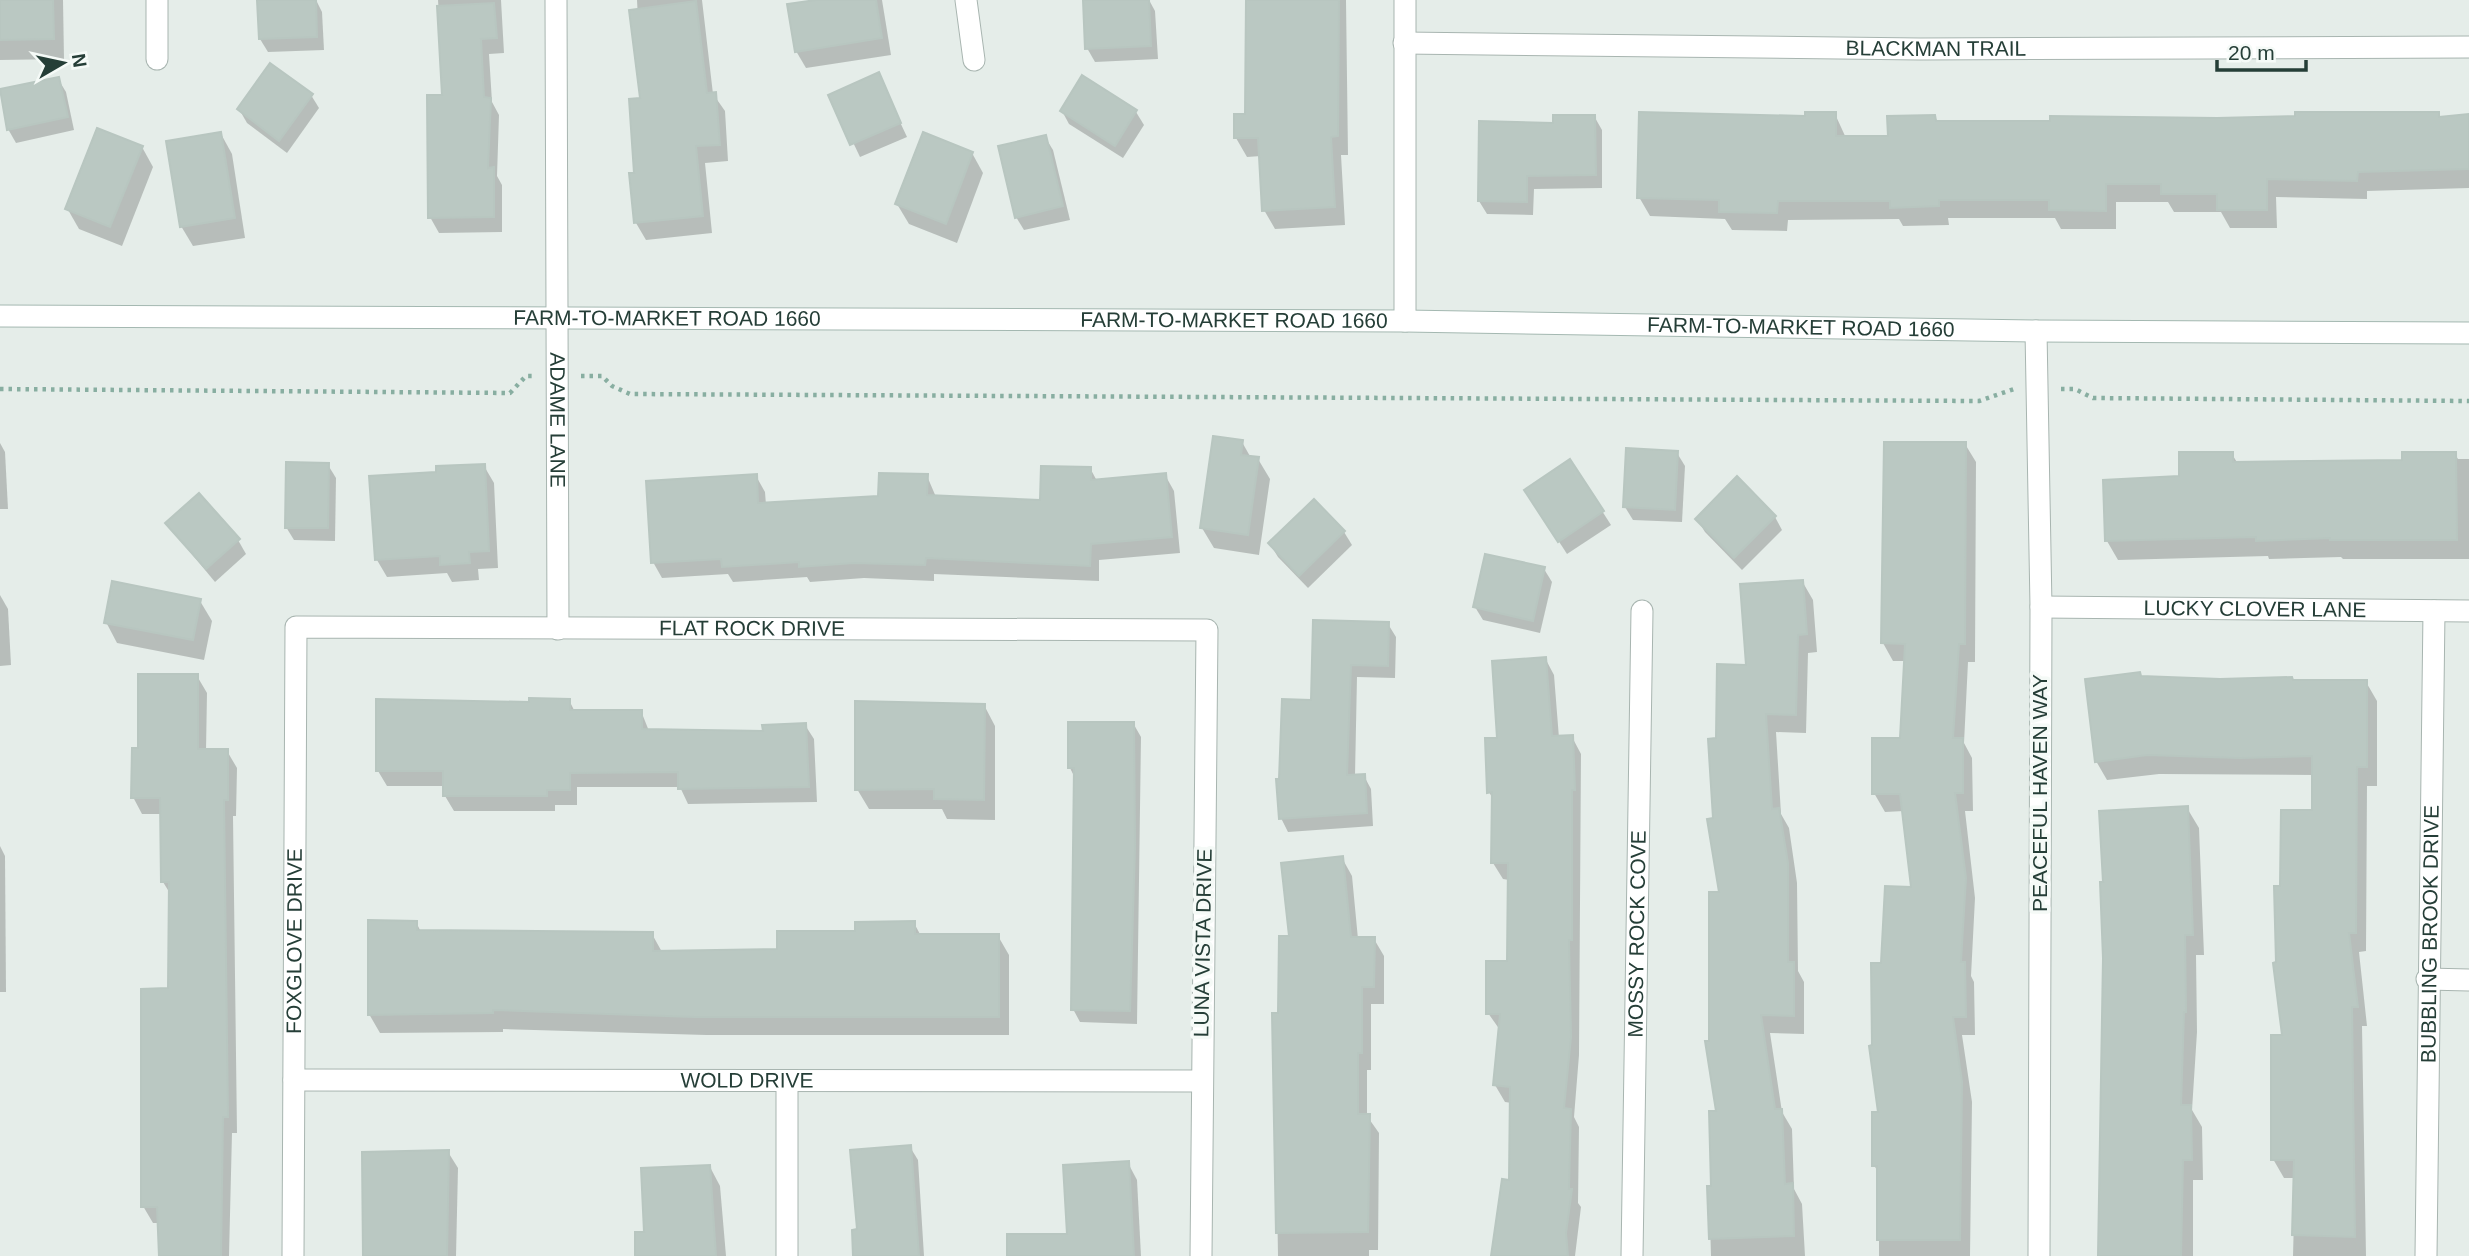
<svg xmlns="http://www.w3.org/2000/svg" width="2469" height="1256" font-family="Arial,sans-serif">
<rect width="100%" height="100%" fill="#e5ede9"/>
<g fill="#0003">
<polygon points="0,0 63,0 64,59 0,60"/>
<polygon points="258,0 316,0 322,12 324,50 268,52 260,39"/>
<polygon points="438,0 501,0 504,53 489,54 492,102 499,115 497,176 502,185 502,232 439,233 430,217 444,97"/>
<polygon points="637,0 702,0 713,94 725,111 728,161 705,163 712,233 646,240 636,223 642,99"/>
<polygon points="817,0 882,0 891,55 806,68 796,51"/>
<polygon points="1085,0 1149,0 1155,11 1158,59 1095,62 1087,48"/>
<polygon points="1247,0 1346,0 1348,155 1341,155 1345,225 1275,229 1264,210 1261,156 1247,157 1236,138 1247,116"/>
<polygon points="878,75 907,137 860,157 831,96"/>
<polygon points="1082,77 1136,112 1144,125 1123,158 1069,124 1062,111"/>
<polygon points="58,79 66,92 74,130 16,143 8,129"/>
<polygon points="311,95 319,108 287,153 247,123 239,109"/>
<polygon points="1835,114 1846,138 1890,138 1934,116 1938,122 2438,114 2440,118 2469,116 2469,188 2367,191 2367,199 2276,197 2277,228 2230,228 2221,212 2174,212 2168,202 2116,202 2116,229 2061,229 2055,218 1948,218 1949,225 1903,226 1899,219 1788,220 1787,231 1732,230 1725,219 1650,216 1639,197 1807,118"/>
<polygon points="1594,116 1602,130 1602,188 1534,189 1533,215 1487,214 1479,201 1555,124"/>
<polygon points="221,134 232,154 245,238 193,246 181,226"/>
<polygon points="1045,137 1053,150 1070,220 1024,230 1016,217"/>
<polygon points="142,147 153,167 122,246 79,229 67,208"/>
<polygon points="972,153 983,173 957,243 909,224 897,204"/>
<polygon points="1242,442 1251,458 1258,459 1270,479 1259,555 1214,548 1202,528"/>
<polygon points="0,443 5,452 8,509 0,509"/>
<polygon points="1965,444 1976,462 1975,662 1968,662 1964,743 1972,758 1973,811 1965,811 1975,898 1971,976 1974,982 1975,1035 1962,1035 1972,1102 1970,1256 1879,1256 1879,1174 1874,1165 1880,1113 1874,1047 1882,965 1913,889 1904,811 1885,812 1874,793 1902,740 1906,661 1893,661 1883,643"/>
<polygon points="1677,453 1685,466 1682,522 1633,520 1625,507"/>
<polygon points="2232,454 2238,464 2404,462 2455,454 2458,459 2469,459 2469,559 2343,559 2341,557 2269,559 2268,556 2118,560 2107,541 2181,478"/>
<polygon points="1570,461 1611,525 1567,554 1534,503"/>
<polygon points="328,465 336,478 335,541 294,540 286,527"/>
<polygon points="484,466 494,483 498,568 478,569 479,580 452,582 447,573 387,577 377,560 438,473"/>
<polygon points="1090,468 1097,481 1165,475 1174,491 1180,553 1099,560 1099,581 934,574 934,581 864,578 810,582 807,577 733,582 728,574 662,578 653,562 756,476 765,492 766,505 880,497 927,476 936,497 1042,502"/>
<polygon points="1775,517 1782,530 1742,570 1705,532 1697,519"/>
<polygon points="167,524 238,540 246,554 215,582"/>
<polygon points="1344,532 1352,545 1308,588 1278,557 1270,544"/>
<polygon points="1544,569 1552,582 1540,633 1483,620 1475,607"/>
<polygon points="1802,581 1813,600 1817,652 1808,653 1806,733 1776,732 1781,814 1789,828 1797,883 1798,971 1804,982 1804,1034 1770,1033 1782,1112 1792,1129 1794,1189 1802,1204 1805,1256 1711,1256 1709,1188 1713,1188 1718,1113 1711,1042 1721,893 1714,820 1717,740 1748,666"/>
<polygon points="0,595 8,609 11,665 0,666"/>
<polygon points="200,601 212,621 204,660 117,643 106,622"/>
<polygon points="1388,624 1396,637 1395,678 1357,677 1355,776 1364,776 1371,789 1373,826 1288,832 1281,818 1280,781 1313,702"/>
<polygon points="1545,658 1554,675 1559,738 1572,737 1581,754 1579,1055 1574,1117 1579,1127 1578,1203 1581,1207 1575,1256 1507,1256 1512,1103 1505,1102 1495,1085 1500,1030 1488,1013 1509,963 1509,880 1503,879 1493,863 1494,801 1489,792 1499,739"/>
<polygon points="197,676 207,693 206,751 227,751 237,768 236,816 233,816 237,1133 232,1133 229,1256 161,1256 159,1223 153,1223 143,1206 170,990 171,895 163,882 162,814 142,814 133,797 140,749"/>
<polygon points="2141,677 2366,682 2377,701 2377,786 2367,786 2366,951 2359,952 2367,1026 2362,1026 2366,1256 2293,1256 2295,1178 2284,1178 2273,1159 2284,1037 2277,964 2282,888 2314,812 2314,775 2159,774 2107,780 2096,761"/>
<polygon points="569,700 575,712 641,711 649,731 764,733 805,725 814,739 817,802 688,804 680,787 577,787 577,805 555,805 555,811 454,811 445,796 445,786 387,786 378,771 531,704"/>
<polygon points="984,705 995,726 995,820 947,819 942,809 869,809 857,789"/>
<polygon points="1133,723 1141,737 1137,1024 1080,1022 1073,1009 1075,778 1070,768"/>
<polygon points="2187,808 2199,828 2204,955 2196,955 2197,1032 2192,1110 2202,1127 2203,1180 2193,1180 2193,1256 2100,1256 2105,884"/>
<polygon points="0,846 5,856 6,992 0,992"/>
<polygon points="1342,858 1352,876 1358,939 1374,939 1384,956 1384,1004 1371,1004 1371,1070 1367,1070 1367,1116 1379,1133 1378,1250 1369,1250 1369,1256 1278,1256 1274,1015 1279,1015 1291,938"/>
<polygon points="416,922 421,932 652,934 662,952 779,951 857,932 914,923 921,936 998,936 1009,955 1009,1035 706,1035 503,1029 503,1032 380,1033 369,1014"/>
<polygon points="910,1147 918,1160 924,1256 855,1256 858,1231"/>
<polygon points="448,1152 458,1168 456,1256 364,1256"/>
<polygon points="1128,1163 1137,1180 1141,1256 1050,1256"/>
<polygon points="710,1167 720,1186 726,1256 637,1256 646,1234"/>
</g>
<g fill="#bac8c2" stroke="#b8c6c0" stroke-width="2">
<polygon points="0,0 53,0 54,39 0,40"/>
<polygon points="257,0 316,0 317,37 259,39"/>
<polygon points="816,0 876,0 882,38 795,52 787,4"/>
<polygon points="1083,0 1149,0 1151,46 1085,49"/>
<polygon points="1246,0 1339,0 1338,136 1331,137 1335,207 1262,211 1258,138 1234,138 1234,114 1245,114"/>
<polygon points="696,1 707,93 716,92 720,145 696,146 703,216 634,223 629,173 634,173 629,99 640,98 629,10"/>
<polygon points="494,3 497,38 481,39 484,97 491,98 488,168 494,167 494,217 428,218 427,95 442,95 437,6"/>
<polygon points="270,63 313,94 279,141 237,109"/>
<polygon points="879,72 901,123 850,145 828,95"/>
<polygon points="1082,75 1137,110 1115,146 1060,111"/>
<polygon points="59,77 68,117 7,130 0,89"/>
<polygon points="1639,112 1805,116 1805,112 1836,112 1836,136 1888,136 1887,116 1935,115 1936,121 2050,121 2050,116 2217,118 2295,116 2295,112 2439,112 2439,117 2469,114 2469,169 2358,172 2357,181 2267,179 2267,210 2217,210 2217,194 2161,194 2161,184 2106,184 2106,211 2049,210 2049,200 1939,200 1939,206 1890,208 1890,201 1778,201 1777,213 1719,212 1719,200 1637,198"/>
<polygon points="1553,115 1595,115 1596,175 1527,176 1527,202 1478,201 1479,121 1553,123"/>
<polygon points="97,128 143,146 110,227 65,209"/>
<polygon points="221,132 235,218 180,227 166,141"/>
<polygon points="923,132 973,152 946,224 895,204"/>
<polygon points="1046,135 1063,206 1015,218 998,146"/>
<polygon points="1213,436 1243,440 1241,455 1259,457 1248,535 1200,528"/>
<polygon points="1884,442 1966,442 1965,644 1959,644 1953,738 1963,738 1963,793 1955,793 1966,878 1961,962 1965,962 1966,1017 1953,1017 1962,1082 1960,1240 1877,1240 1877,1166 1872,1166 1872,1112 1878,1112 1869,1046 1872,1045 1871,963 1881,963 1885,886 1911,887 1900,794 1872,794 1872,738 1900,738 1905,644 1881,643"/>
<polygon points="1626,448 1678,451 1675,510 1623,507"/>
<polygon points="2179,452 2233,452 2233,462 2402,460 2402,452 2456,452 2457,540 2330,540 2330,538 2256,541 2256,537 2105,541 2103,480 2179,476"/>
<polygon points="1570,459 1604,511 1558,542 1524,490"/>
<polygon points="286,462 329,463 328,528 285,528"/>
<polygon points="485,464 489,551 469,552 470,563 440,565 440,556 375,560 369,476 436,472 436,466"/>
<polygon points="1041,466 1091,467 1091,480 1166,473 1172,537 1091,544 1090,566 926,558 925,565 854,563 799,567 799,562 722,567 721,559 651,563 646,481 757,474 758,503 878,496 879,473 928,474 927,495 1040,500"/>
<polygon points="1737,476 1776,516 1734,558 1695,519"/>
<polygon points="199,493 240,539 206,569 165,523"/>
<polygon points="1314,499 1345,531 1299,576 1268,543"/>
<polygon points="1485,554 1545,567 1533,621 1473,607"/>
<polygon points="1803,580 1807,634 1798,635 1796,715 1766,714 1772,809 1779,808 1788,863 1788,962 1794,962 1794,1016 1761,1015 1775,1109 1782,1109 1785,1184 1793,1183 1794,1236 1709,1239 1707,1186 1711,1186 1709,1111 1716,1111 1705,1041 1709,1041 1709,892 1719,892 1707,819 1713,818 1708,739 1716,738 1717,664 1746,665 1740,584"/>
<polygon points="112,581 201,599 193,640 104,623"/>
<polygon points="1313,620 1389,622 1388,666 1351,665 1347,775 1365,774 1367,813 1279,819 1276,779 1279,779 1282,699 1311,700"/>
<polygon points="1546,657 1552,736 1573,735 1575,790 1572,790 1572,940 1569,940 1571,1037 1564,1108 1571,1109 1569,1189 1572,1189 1566,1233 1568,1256 1491,1256 1502,1179 1509,1180 1510,1087 1493,1085 1500,1014 1486,1014 1486,961 1507,961 1508,863 1491,863 1492,792 1487,793 1485,738 1497,738 1492,661"/>
<polygon points="2140,672 2141,676 2220,679 2292,677 2293,680 2367,680 2367,767 2357,767 2356,933 2349,933 2358,1007 2352,1007 2355,1237 2292,1235 2294,1160 2271,1160 2271,1035 2282,1035 2273,963 2276,962 2274,886 2280,886 2281,810 2312,810 2312,756 2240,758 2147,755 2095,762 2085,679"/>
<polygon points="138,674 198,674 198,749 228,749 228,800 224,800 228,1117 223,1117 221,1256 159,1256 157,1207 141,1207 141,989 168,988 169,882 161,882 160,798 131,798 132,748 138,748"/>
<polygon points="529,698 570,699 570,710 642,710 642,729 763,731 762,725 806,723 809,787 678,789 678,772 570,773 570,790 547,790 547,796 443,796 443,771 376,771 376,699 529,702"/>
<polygon points="855,701 985,704 984,800 934,799 934,789 855,790"/>
<polygon points="1068,722 1134,722 1135,846 1130,1011 1071,1010 1074,768 1068,768"/>
<polygon points="2188,806 2193,935 2185,935 2186,1012 2184,1012 2181,1105 2191,1105 2192,1160 2183,1160 2181,1256 2098,1256 2103,958 2100,882 2103,882 2099,811"/>
<polygon points="1343,856 1351,937 1375,937 1374,987 1362,987 1362,1053 1358,1053 1358,1114 1370,1114 1368,1232 1276,1233 1272,1013 1278,1013 1279,936 1289,936 1281,863"/>
<polygon points="368,920 417,921 417,930 653,932 653,951 777,949 777,931 855,931 855,922 915,921 915,934 999,934 999,1017 694,1017 493,1010 493,1013 368,1015"/>
<polygon points="911,1145 919,1256 853,1256 852,1230 857,1229 850,1150"/>
<polygon points="449,1150 447,1256 363,1256 362,1152"/>
<polygon points="1129,1161 1134,1256 1007,1256 1007,1234 1067,1234 1063,1165"/>
<polygon points="710,1165 716,1256 635,1256 635,1232 644,1232 641,1168"/>
</g>
<g fill="none" stroke-linecap="round" stroke-linejoin="round">
<g stroke="#a8b5b0" stroke-width="23">
<g id="street">
<path id="s1" d="M556 0 558 629"/>
<polyline points="966,0 974,60"/>
<polyline points="1405,0 1405,321"/>
<path id="s2" d="M1404 43 1920 49 2469 47"/>
<polyline points="157,59 157,0"/>
<polyline points="2036,331 2041,607 2039,1256"/>
<path id="s3" d="M2041 607 2469 611"/>
<polyline points="2427,979 2469,980"/>
<path id="s4" d="M294 1080 1201 1081"/>
<path id="s5" d="M293 1256 296 627 1207 630 1201 1256"/>
<polyline points="787,1256 787,1081"/>
<path id="s6" d="M1632 1256 1642 611"/>
<path id="s7" d="M2426 1256 2434 611"/>
</g>
</g>
<g stroke="#a4b8b1" stroke-width="23">
<g id="secondary">
<path id="s8" d="M0 316 1405 321 2036 331 2469 333"/>
</g>
</g>
<g stroke="#88aea1" stroke-width="4.5" stroke-dasharray="3.5 5" stroke-linecap="butt">
<polyline points="581,376 602,376 612,386 630,394 1979,401 2014,389"/>
<polyline points="0,389 510,393 526,376 534,376"/>
<polyline points="2061,389 2075,389 2093,398 2469,401"/>
</g>
<use href="#street" stroke="#fff" stroke-width="21"/>
<use href="#secondary" stroke="#fff" stroke-width="21"/>
</g>
<g text-anchor="middle" stroke-width="7" stroke-linejoin="round" paint-order="stroke">
<g font-size="21" fill="#253e37" stroke="#f5faf7">
<text dy="7" stroke="none"><textPath href="#s2" startOffset="532">BLACKMAN TRAIL</textPath></text>
<text dy="7" stroke="none"><textPath href="#s8" startOffset="667">FARM-TO-MARKET ROAD 1660</textPath></text>
<text dy="7" stroke="none"><textPath href="#s8" startOffset="1234">FARM-TO-MARKET ROAD 1660</textPath></text>
<text dy="7" stroke="none"><textPath href="#s8" startOffset="1801">FARM-TO-MARKET ROAD 1660</textPath></text>
<text dy="7" stroke="none"><textPath href="#s1" startOffset="420">ADAME LANE</textPath></text>
<text dy="7" stroke="none"><textPath href="#s3" startOffset="214">LUCKY CLOVER LANE</textPath></text>
<text dy="7" stroke="none"><textPath href="#s5" startOffset="1085">FLAT ROCK DRIVE</textPath></text>
<text transform="translate(2040 793) rotate(-90)" y="7">PEACEFUL HAVEN WAY</text>
<text dy="7" stroke="none"><textPath href="#s6" startOffset="322">MOSSY ROCK COVE</textPath></text>
<text dy="7" stroke="none"><textPath href="#s7" startOffset="322">BUBBLING BROOK DRIVE</textPath></text>
<text dy="7" stroke="none"><textPath href="#s5" startOffset="315">FOXGLOVE DRIVE</textPath></text>
<text transform="translate(1203 943) rotate(-89)" y="7">LUNA VISTA DRIVE</text>
<text dy="7" stroke="none"><textPath href="#s4" startOffset="453">WOLD DRIVE</textPath></text>
</g>
</g>
<g transform="translate(63 63) rotate(81)" stroke="#f5faf7" stroke-width="5" paint-order="stroke">
<path d="M0-5L12 26L0 18L-12 26Z" fill="#253e37"/>
<text y="-10" font-size="19" font-weight="bold" text-anchor="middle" fill="#253e37">N</text>
</g>
<path d="M2217 60v10h89v-10" fill="none" stroke="#253e37" stroke-width="3.5"/>
<text x="2228" y="60" font-size="21" fill="#253e37" stroke="#f5faf7" stroke-width="5" paint-order="stroke">20 m</text>
</svg>
